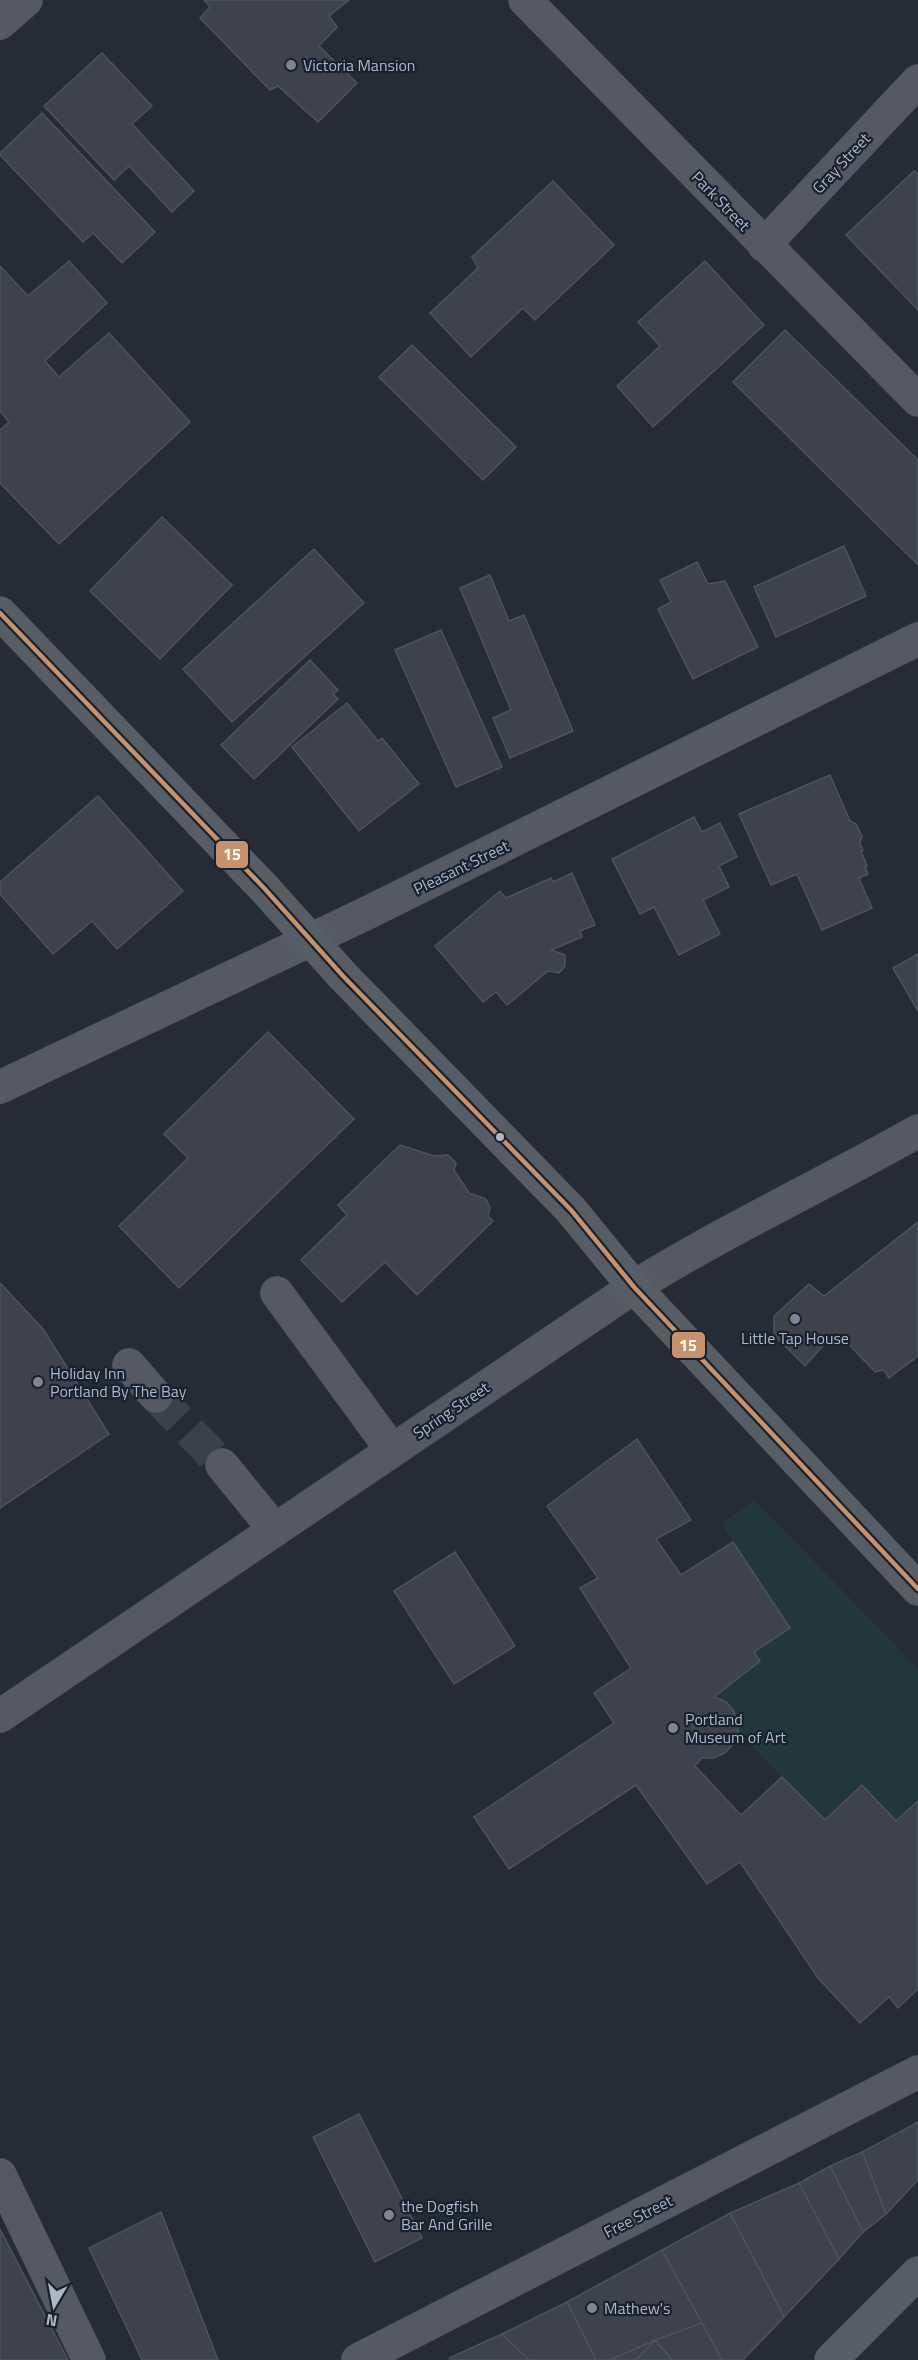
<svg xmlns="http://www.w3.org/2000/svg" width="918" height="2360" font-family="'Titillium Web',sans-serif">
<rect width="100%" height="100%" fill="#252c35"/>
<path fill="#22373b" d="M755 1500 918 1669V1801L896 1821 861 1785 825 1820 738 1732C739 1714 731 1702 714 1697L760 1661 754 1652 790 1628 721 1523Z"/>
<g fill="#3d424b" stroke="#4c535d" stroke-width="1.5">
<polygon points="204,0 349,0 329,16 337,27 319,46 357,83 318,122 278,86 270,90 200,18 210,7"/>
<polygon points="102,53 152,106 132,124 194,191 172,212 129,166 114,180 44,106"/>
<polygon points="42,113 155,232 122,263 93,233 83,242 0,155 0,153"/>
<polygon points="914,171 918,174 918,310 846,235"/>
<polygon points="553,181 614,245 535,320 523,308 471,357 430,313 478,268 472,257"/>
<polygon points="69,261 107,303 45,361 59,377 109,333 190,422 59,544 0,483 0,430 9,422 0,411 0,266 28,296"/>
<polygon points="705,261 764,325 653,427 617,386 660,346 638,322"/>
<polygon points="785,330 918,460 918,565 733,382"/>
<polygon points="412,345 516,447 483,480 379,377"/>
<polygon points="162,517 232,585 160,659 90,591"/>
<polygon points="844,546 866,596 776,637 754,587"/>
<polygon points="314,549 364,603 232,722 183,669"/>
<polygon points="697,562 708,584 725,581 758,647 693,679 658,609 671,602 660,580"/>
<polygon points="490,575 509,621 524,615 573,731 510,758 493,718 511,710 460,588"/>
<polygon points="441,630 502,767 456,787 395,650"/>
<polygon points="310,660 338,690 333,694 338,699 254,779 221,745"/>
<polygon points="347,703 378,741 382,738 419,784 359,831 292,747"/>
<polygon points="830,775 850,821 856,824 862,836 860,843 863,850 861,851 867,866 865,867 868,874 859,878 872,908 822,930 797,874 771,885 739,814"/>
<polygon points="98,796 183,891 117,949 92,921 53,954 0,894 0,882"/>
<polygon points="694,817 702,832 720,823 737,857 719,866 729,887 703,900 720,934 679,955 654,907 640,914 612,859"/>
<polygon points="572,873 595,925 580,931 582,937 551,950 565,955 565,966 559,973 548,971 507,1005 496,992 483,1002 435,946 500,891 506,898 551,878 553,882"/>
<polygon points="918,954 918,1011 893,968"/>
<polygon points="268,1032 354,1119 179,1288 119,1226 188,1158 164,1134"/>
<polygon points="400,1145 434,1156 448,1155 456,1163 454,1170 469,1193 486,1199 490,1208 488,1216 493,1221 417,1295 385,1262 342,1302 301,1260 347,1215 338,1205"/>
<polygon points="918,1222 918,1356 889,1378 884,1370 875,1372 836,1331 805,1366 774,1335 774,1316 809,1284 824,1296"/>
<polygon points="0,1283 43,1329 109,1434 0,1508"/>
<polygon points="637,1439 691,1520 656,1539 681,1575 733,1542 790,1628 754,1652 760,1661 714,1697 726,1702 733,1710 738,1721 738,1732 733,1744 725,1753 714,1758 702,1758 695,1766 741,1815 782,1777 825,1820 862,1785 896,1821 918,1801 918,1989 898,2008 889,1997 860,2023 818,1978 740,1862 707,1884 636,1785 509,1869 474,1817 614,1723 594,1693 631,1668 580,1588 598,1578 547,1506"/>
<polygon points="455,1552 515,1646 454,1684 394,1591"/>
<polygon points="359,2114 422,2238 375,2262 313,2137"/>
<polygon points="918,2122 918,2180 886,2214 862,2152"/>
<polygon points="862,2152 886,2214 863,2232 830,2166"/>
<polygon points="830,2166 863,2232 839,2259 799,2183"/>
<polygon points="799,2183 839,2259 784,2317 730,2213"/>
<polygon points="161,2212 218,2360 142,2360 89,2248"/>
<polygon points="730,2213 784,2317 743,2360 722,2360 662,2250"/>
<polygon points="0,2229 68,2360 0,2360"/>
<polygon points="662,2250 702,2323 610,2360 596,2360 567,2302"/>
<polygon points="567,2302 596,2360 529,2360 502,2334"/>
<polygon points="702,2323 722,2360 672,2360 655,2340"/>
<polygon points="502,2334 529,2360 450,2360 449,2358"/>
<polygon points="655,2340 672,2360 636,2360"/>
<polygon points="655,2340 636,2360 610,2360"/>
</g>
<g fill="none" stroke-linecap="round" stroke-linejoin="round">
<polyline stroke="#39414b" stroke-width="33" stroke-dasharray="33 16" stroke-linecap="butt" points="156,1396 222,1465"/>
<g stroke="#43484f" stroke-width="34">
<g id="minor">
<polyline points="525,0 918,400"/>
<polyline points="0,23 26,0"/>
<polyline points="764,245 918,81"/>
<polyline points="0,1087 365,914 918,639"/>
<polyline points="277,1293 392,1450"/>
<polyline points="129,1365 156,1396"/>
<polyline points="222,1465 275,1530"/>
<path d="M0 1716 634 1287C726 1230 824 1184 918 1131"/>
<polyline points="0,2175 89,2360"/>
<polyline points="358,2360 918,2072"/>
</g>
</g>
<g stroke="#424851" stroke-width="34">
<g id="major">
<polyline points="0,613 264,888 343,976 571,1210 634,1287 918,1589"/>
<polyline points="831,2360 918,2273"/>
</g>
</g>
<use href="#minor" stroke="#555a62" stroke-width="33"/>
<use href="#major" stroke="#575d65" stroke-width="33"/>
<g stroke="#18222f" stroke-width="9">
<polyline id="bus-1" points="0,613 264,888 343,976 571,1210 634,1287 918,1589"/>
</g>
<use href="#bus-1" stroke="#c7916a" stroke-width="4.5"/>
</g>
<g fill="#7d8694" stroke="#18222f" stroke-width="2">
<circle cx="291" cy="65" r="6"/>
<circle cx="795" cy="1319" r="6"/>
<circle cx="38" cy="1382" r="6"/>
<circle cx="673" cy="1728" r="6"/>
<circle cx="389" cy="2215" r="6"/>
<circle cx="592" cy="2308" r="6"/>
</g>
<circle fill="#adb7c7" stroke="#18222f" stroke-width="2" cx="500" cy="1137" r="5"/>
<g text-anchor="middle" stroke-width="4.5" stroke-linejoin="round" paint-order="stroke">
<g font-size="16" fill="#adb7c7" stroke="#18222f" text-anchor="start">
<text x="303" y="71">Victoria Mansion</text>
<text x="795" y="1344" text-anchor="middle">Little Tap House</text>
<text x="50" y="1379">Holiday Inn<tspan x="50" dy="18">Portland By The Bay</tspan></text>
<text x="685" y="1725">Portland<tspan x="685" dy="18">Museum of Art</tspan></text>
<text x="401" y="2212">the Dogfish<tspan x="401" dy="18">Bar And Grille</tspan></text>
<text x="604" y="2314">Mathew's</text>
</g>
<g font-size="16" fill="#adb7c7" stroke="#18222f">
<text transform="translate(841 163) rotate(-47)" y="6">Gray Street</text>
<text transform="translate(721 201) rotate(46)" y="6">Park Street</text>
<text transform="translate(461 867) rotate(-26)" y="6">Pleasant Street</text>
<text transform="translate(451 1410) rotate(-34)" y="6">Spring Street</text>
<text transform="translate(638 2216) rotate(-27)" y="6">Free Street</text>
</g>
</g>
<g stroke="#18222f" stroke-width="2">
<rect x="215" y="840" width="34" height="29" rx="6" fill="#c7916a"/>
<rect x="671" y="1331" width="35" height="28" rx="6" fill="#c7916a"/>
</g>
<g font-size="16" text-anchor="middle" font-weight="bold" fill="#fff">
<text x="232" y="860">15</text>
<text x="688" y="1351">15</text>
</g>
<g transform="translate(54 2306) rotate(190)" stroke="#18222f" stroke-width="4.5" paint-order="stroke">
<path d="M0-4.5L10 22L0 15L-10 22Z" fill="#adb7c7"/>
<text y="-9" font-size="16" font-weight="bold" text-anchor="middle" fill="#adb7c7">N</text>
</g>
</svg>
